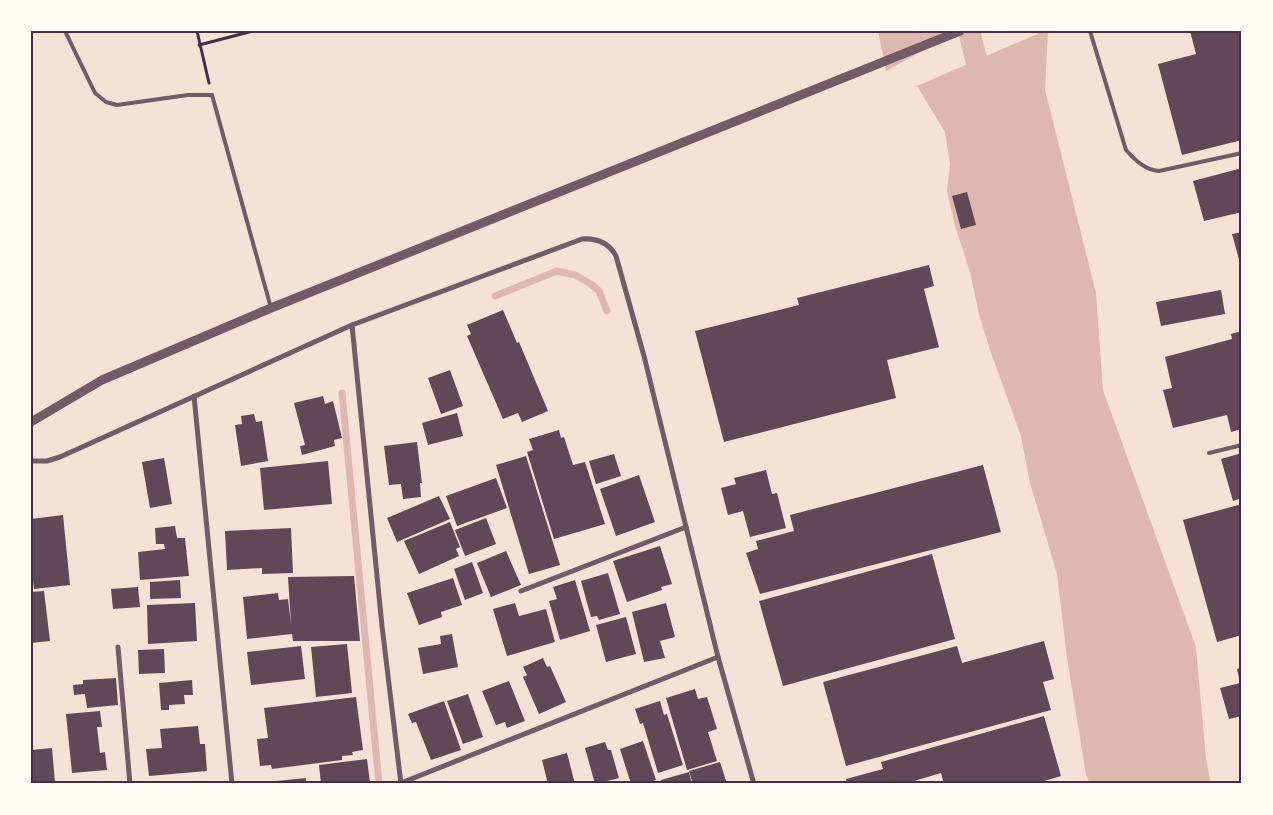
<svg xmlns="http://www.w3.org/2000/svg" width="1273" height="815" font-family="'PT Sans Narrow',sans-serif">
<rect width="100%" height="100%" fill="#f7e1d7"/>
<g fill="#dcb8b0">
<polygon points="878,31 959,31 886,71"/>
<polygon points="1044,31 1048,31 1045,90 1096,293 1103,390 1196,647 1206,759 1211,784 1090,784 1086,775 1067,658 1057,574 1030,483 1021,436 990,350 979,314 970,272 955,226 947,191 950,164 945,132 917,86"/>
</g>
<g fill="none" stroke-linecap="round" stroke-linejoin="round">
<g stroke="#dcb8b0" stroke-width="7">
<polyline points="495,296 557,271 575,275 591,284 599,291 607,311"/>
<polyline points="342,393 379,784"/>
</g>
<polyline stroke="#dcb8b0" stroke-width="22" points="969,31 984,91"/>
</g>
<g fill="#644757">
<polygon points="1190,31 1242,31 1242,140 1182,155 1158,64 1196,54"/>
<polygon points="1242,168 1242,212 1204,221 1193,181"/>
<polygon points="967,192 976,225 961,229 952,196"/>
<polygon points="1242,232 1242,267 1241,267 1232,234"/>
<polygon points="929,265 934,286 924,289 939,347 887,360 896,398 724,442 695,331 799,305 797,298"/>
<polygon points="1221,290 1225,314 1161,326 1156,302"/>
<polygon points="503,310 517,343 519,342 548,411 522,422 518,413 503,419 467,336 471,334 467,325"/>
<polygon points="1242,331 1242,429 1231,432 1227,415 1173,428 1163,390 1172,388 1165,357 1232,339 1231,334"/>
<polygon points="450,370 463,406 441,414 428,378"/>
<polygon points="323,396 325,404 333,401 342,438 334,440 335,446 302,455 300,446 305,445 294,403"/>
<polygon points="457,413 463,436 428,445 422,423"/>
<polygon points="254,414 256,422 262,421 268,461 241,466 235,425 242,424 241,416"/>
<polygon points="559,430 561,438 564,437 573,465 585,462 605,524 554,539 527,452 533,450 529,439"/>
<polygon points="417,442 422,483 420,483 421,497 403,499 401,484 389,485 384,446"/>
<polygon points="1242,453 1242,498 1233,501 1221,459"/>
<polygon points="614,454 621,476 596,484 589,461"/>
<polygon points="526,456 560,565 529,574 496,465"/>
<polygon points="164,458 172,504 150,508 142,462"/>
<polygon points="328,461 332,504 264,510 260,468"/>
<polygon points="983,465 1001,532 760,594 746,553 758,549 756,541 794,531 790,515"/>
<polygon points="766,470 772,494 777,493 786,528 750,537 743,511 728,515 721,488 736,484 734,478"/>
<polygon points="639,475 655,522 616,536 600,489"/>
<polygon points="496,478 507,508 457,526 446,496"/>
<polygon points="439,496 450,519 397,542 387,518"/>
<polygon points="1242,504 1242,635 1217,642 1183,520"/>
<polygon points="63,515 70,585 34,589 31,564 31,519"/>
<polygon points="486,518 496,544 465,556 455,530"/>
<polygon points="450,522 460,547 456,549 459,556 419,574 404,541"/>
<polygon points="175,526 177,538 185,538 189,576 140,580 138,552 165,549 164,544 156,544 155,528"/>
<polygon points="291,528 293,573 262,574 262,568 227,570 225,531"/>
<polygon points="660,546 672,584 661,587 662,590 627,602 613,561"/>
<polygon points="506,551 521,585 491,597 477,563"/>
<polygon points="932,554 955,639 783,686 759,601"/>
<polygon points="472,562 483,593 465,600 454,569"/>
<polygon points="608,573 620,614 599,620 597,616 591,617 581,581"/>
<polygon points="354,576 360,641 293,641 292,634 247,639 243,597 278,593 279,600 288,599 291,624 288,577"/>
<polygon points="453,578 462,605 441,612 442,617 419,625 407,593"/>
<polygon points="180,580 181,598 150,599 150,582"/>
<polygon points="575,580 590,631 560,640 549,601 557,599 553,587"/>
<polygon points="138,587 140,607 113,609 111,589"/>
<polygon points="44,591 50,641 31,643 31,592"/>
<polygon points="195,603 197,641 148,644 147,605"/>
<polygon points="515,603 519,616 546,609 555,642 507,656 493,609"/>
<polygon points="666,603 675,637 660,641 665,658 644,662 632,612"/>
<polygon points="626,617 636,654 606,662 596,625"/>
<polygon points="452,634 458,667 423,674 418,648 441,644 440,636"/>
<polygon points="1044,641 1054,679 1043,682 1051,710 846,766 823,682 957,646 962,663"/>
<polygon points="347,644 352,693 316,697 311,647"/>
<polygon points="301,646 305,679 251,685 247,652"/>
<polygon points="164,649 165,673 139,674 138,650"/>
<polygon points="543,658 547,667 550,666 566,702 539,714 523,677 527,675 523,667"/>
<polygon points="1242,667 1242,716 1229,719 1220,688 1240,683 1237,669"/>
<polygon points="116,678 118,705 87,708 85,694 74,695 73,685 83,684 83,680"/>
<polygon points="192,680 193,695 184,695 185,704 169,705 169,710 161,710 159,683"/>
<polygon points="509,681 525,721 507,728 505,722 496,725 482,691"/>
<polygon points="695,689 698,699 707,697 717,729 708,732 717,761 687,770 666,698"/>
<polygon points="468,694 483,737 463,744 447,701"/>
<polygon points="356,697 363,750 352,752 353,755 342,756 342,760 272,769 271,765 260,766 257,739 268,738 264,708"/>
<polygon points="444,701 461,750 431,760 416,722 412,723 408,714"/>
<polygon points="660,701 664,715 667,714 683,765 658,773 643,723 640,724 635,709"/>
<polygon points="100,711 102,727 97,727 100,753 105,752 107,770 72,773 66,714"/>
<polygon points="1044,716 1061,776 1034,784 944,784 941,773 904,784 847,784 846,779 883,769 881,762"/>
<polygon points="198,726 200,744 205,744 207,771 149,776 146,749 162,748 160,729"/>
<polygon points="643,741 656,780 643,784 631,784 620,749"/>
<polygon points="605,742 608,750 611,750 619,778 595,784 585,748"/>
<polygon points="52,748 55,783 31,784 31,750"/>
<polygon points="567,753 575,784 548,784 542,760"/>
<polygon points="367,759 370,783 321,784 319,765"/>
<polygon points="720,762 727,784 693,784 689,771"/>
<polygon points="689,772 692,784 662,784 661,780"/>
<polygon points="306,778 306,784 276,784 276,781"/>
</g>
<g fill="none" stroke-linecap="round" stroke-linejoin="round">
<g stroke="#4a2c40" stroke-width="3">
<polyline points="197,31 209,83"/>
<polyline points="199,45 253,31"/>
</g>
<g stroke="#755966" stroke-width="4">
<polyline points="65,31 95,93 106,102 117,105 188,95 212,95 271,308"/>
<path d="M1090 31 1126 150C1135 160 1145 170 1159 171L1242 153"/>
<polyline points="1209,453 1242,445"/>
</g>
<g stroke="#755966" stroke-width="5">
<polyline points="352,325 382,626 401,784"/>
<polyline points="194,396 232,784"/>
<path d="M31 461H47L60 457 352 325 582 239C597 238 609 243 616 256L644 356 718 657 754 784"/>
<polyline points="521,591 686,527"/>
<polyline points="118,647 130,784"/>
<polyline points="401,783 718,657"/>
</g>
<polyline stroke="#755966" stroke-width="9" points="31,422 102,380 271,308 960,31"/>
</g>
<rect width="1273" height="815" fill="none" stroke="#fffaf5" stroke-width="65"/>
<rect x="32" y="32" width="1208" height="750" fill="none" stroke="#4a2c40" stroke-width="2"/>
</svg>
